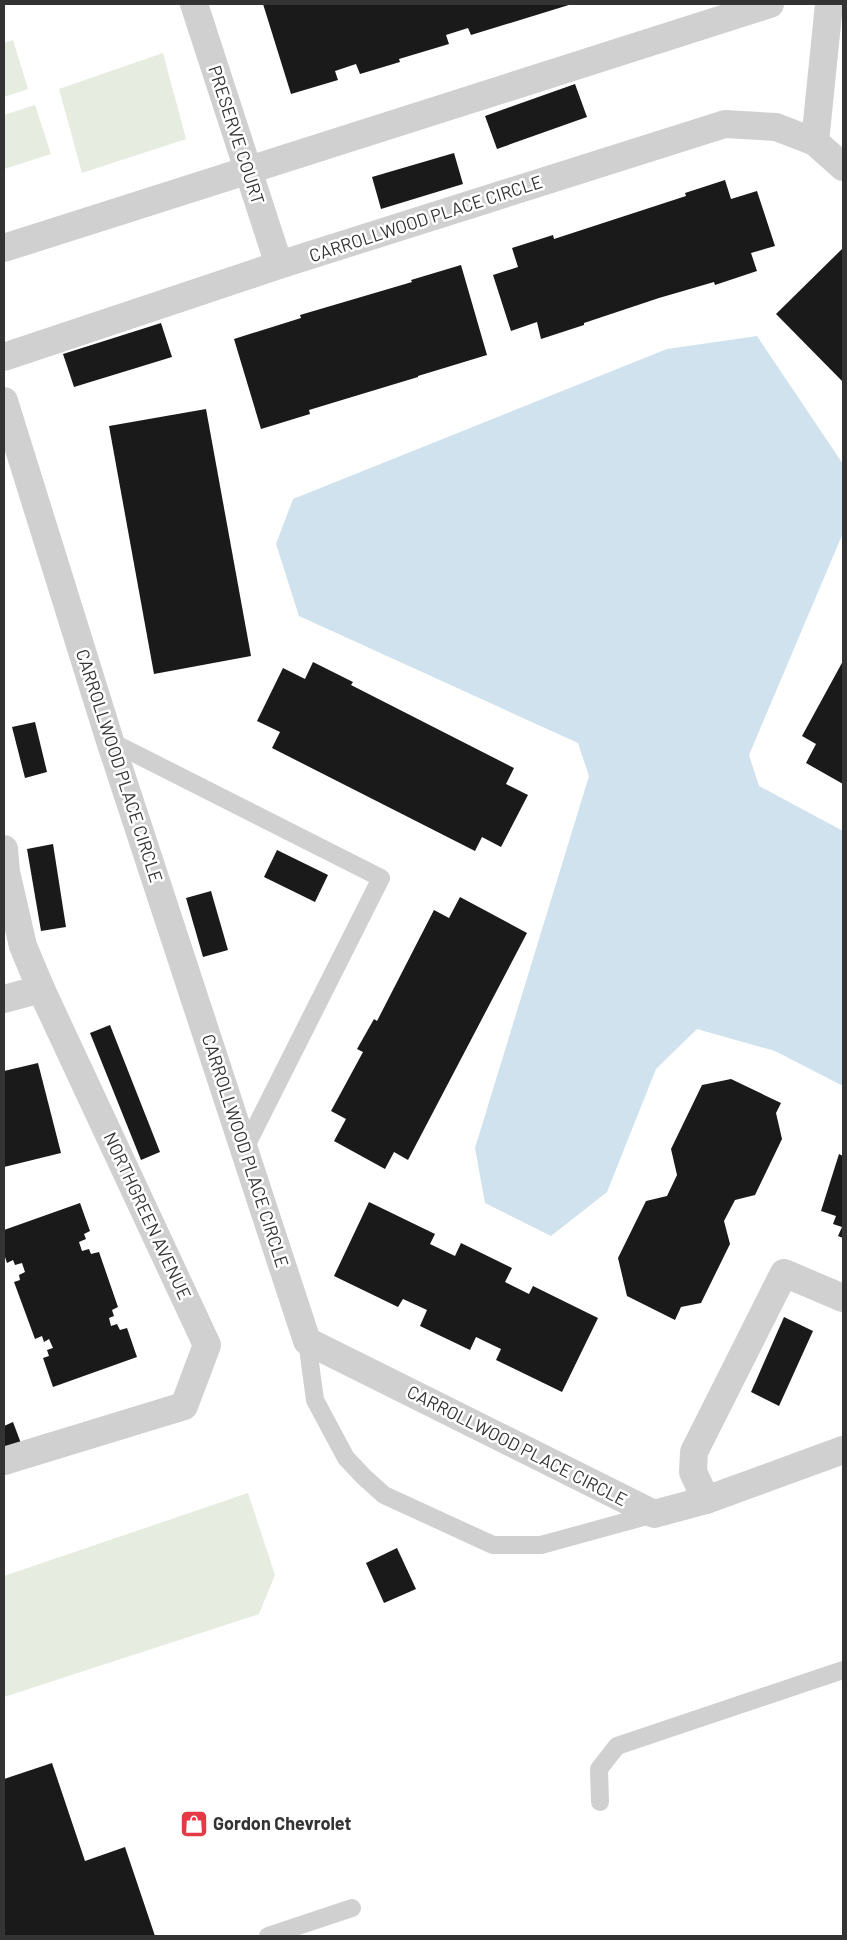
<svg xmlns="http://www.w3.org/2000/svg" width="847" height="1940" font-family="Barlow,sans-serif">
<rect width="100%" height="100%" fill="#fff"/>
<g fill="#e6ecdf">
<polygon points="13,40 28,89 4,97 4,43"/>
<polygon points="163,53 186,139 82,173 59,89"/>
<polygon points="35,105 51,154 4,169 4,115"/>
<polygon points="248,1493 275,1575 259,1614 4,1697 4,1576"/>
</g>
<polygon fill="#cfe2ee" points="757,336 843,464 843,533 749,755 759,786 843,831 843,1086 775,1051 697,1029 656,1069 607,1192 551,1236 485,1203 475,1148 589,776 578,743 299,616 276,544 293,499 667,349"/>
<g fill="#1a1a1a">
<polygon points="263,4 572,4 471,35 468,28 446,35 449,44 399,59 400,62 360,74 356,64 335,71 338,80 291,94"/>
<polygon points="575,84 587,117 497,149 485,116"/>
<polygon points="454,153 463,184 381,209 372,177"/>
<polygon points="725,180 731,199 757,191 775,246 751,253 757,271 715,285 714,282 659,298 584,323 584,325 541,339 537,322 511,331 493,275 518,267 512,248 553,235 554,239 686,196 685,193"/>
<polygon points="843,248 843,382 776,314"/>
<polygon points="461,265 487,355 418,376 418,377 309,410 310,414 261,429 234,339 301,318 300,315 412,282 411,280"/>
<polygon points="161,323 172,357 74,387 63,354"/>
<polygon points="206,409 251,656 154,674 109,426"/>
<polygon points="843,661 843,784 806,763 816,744 802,736"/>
<polygon points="313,662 353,682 351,685 514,768 506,784 528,795 501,847 482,837 475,851 272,748 280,732 257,721 283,668 305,679"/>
<polygon points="35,722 47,772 25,778 12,727"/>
<polygon points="53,844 66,927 41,931 27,849"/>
<polygon points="277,850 328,875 315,902 264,877"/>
<polygon points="211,891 228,950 203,957 186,898"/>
<polygon points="460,897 527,933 408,1160 394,1152 385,1169 334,1141 346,1119 331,1111 363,1052 357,1049 374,1019 377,1021 434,910 449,918"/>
<polygon points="110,1025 160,1152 141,1160 90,1033"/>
<polygon points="38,1063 61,1153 4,1167 4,1071"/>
<polygon points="731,1079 781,1103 776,1113 782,1139 755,1195 735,1200 724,1221 730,1244 701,1303 681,1307 675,1320 627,1296 618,1258 646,1201 667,1196 677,1175 671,1149 702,1085"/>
<polygon points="839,1154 843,1156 843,1238 838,1236 842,1227 833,1224 836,1216 821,1211"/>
<polygon points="369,1202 435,1234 430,1244 455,1256 461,1243 512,1268 505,1282 529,1294 533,1286 598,1318 562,1392 496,1360 501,1349 476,1337 470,1350 420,1326 427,1310 403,1299 398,1307 334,1276"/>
<polygon points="80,1203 90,1231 84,1234 86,1239 79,1242 82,1251 89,1249 91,1254 99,1252 118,1307 112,1310 114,1316 109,1318 111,1326 117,1324 120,1330 127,1328 137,1357 53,1387 43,1358 49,1356 47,1350 53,1348 49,1339 44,1342 42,1336 35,1339 14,1282 20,1280 19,1275 25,1272 22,1263 15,1265 13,1260 7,1263 4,1254 4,1230"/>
<polygon points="784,1317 813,1331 779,1406 751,1392"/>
<polygon points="13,1422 22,1446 4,1453 4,1426"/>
<polygon points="397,1548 416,1589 384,1603 366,1563"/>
<polygon points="52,1763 85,1861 125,1847 155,1936 4,1936 4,1779"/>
</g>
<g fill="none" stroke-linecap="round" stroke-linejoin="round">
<g stroke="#d0d0d0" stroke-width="18">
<polyline points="110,741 381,878 244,1150"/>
<polyline points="307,1341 315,1400 346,1458 364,1477 384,1495 493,1545 541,1545 654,1514"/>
<polyline points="600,1802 599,1769 617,1746 843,1670"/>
<polyline points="268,1936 352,1908"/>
</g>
<g stroke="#d0d0d0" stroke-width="28">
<polyline points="194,4 279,265"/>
<polyline points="815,142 829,4"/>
<polyline points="4,248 770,4"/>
<polyline points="4,357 279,265 725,124 776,127 815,142 843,167"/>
<polyline points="4,401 110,741 307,1341 654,1514 706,1500 843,1450"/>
<polyline points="4,849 6,872 23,946 41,989 207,1345 184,1406 4,1461"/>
<polyline points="4,999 41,989"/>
<polyline points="706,1500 693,1472 694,1452 784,1273 843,1298"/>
</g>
</g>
<defs>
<g id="shop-square" transform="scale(1.4375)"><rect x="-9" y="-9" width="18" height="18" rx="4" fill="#e63946" stroke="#fff"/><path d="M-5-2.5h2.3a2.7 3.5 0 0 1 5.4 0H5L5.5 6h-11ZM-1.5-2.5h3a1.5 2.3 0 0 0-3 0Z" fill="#fff"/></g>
</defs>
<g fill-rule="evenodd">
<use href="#shop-square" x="194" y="1824"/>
</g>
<g text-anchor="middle" stroke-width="5" stroke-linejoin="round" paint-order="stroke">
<g font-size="18" fill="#333" stroke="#fff">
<text transform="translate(236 135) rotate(72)" y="6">PRESERVE COURT</text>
<text transform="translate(426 219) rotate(-18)" y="6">CARROLLWOOD PLACE CIRCLE</text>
<text transform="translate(119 766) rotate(72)" y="6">CARROLLWOOD PLACE CIRCLE</text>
<text transform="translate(245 1151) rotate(72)" y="6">CARROLLWOOD PLACE CIRCLE</text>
<text transform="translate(147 1216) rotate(65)" y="6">NORTHGREEN AVENUE</text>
<text transform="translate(517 1446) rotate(27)" y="6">CARROLLWOOD PLACE CIRCLE</text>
</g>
<g font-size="18" font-weight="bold" fill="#333" stroke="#fff" text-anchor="start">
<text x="213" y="1830">Gordon Chevrolet</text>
</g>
</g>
<rect width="847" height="1940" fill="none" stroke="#333333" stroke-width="10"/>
</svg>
